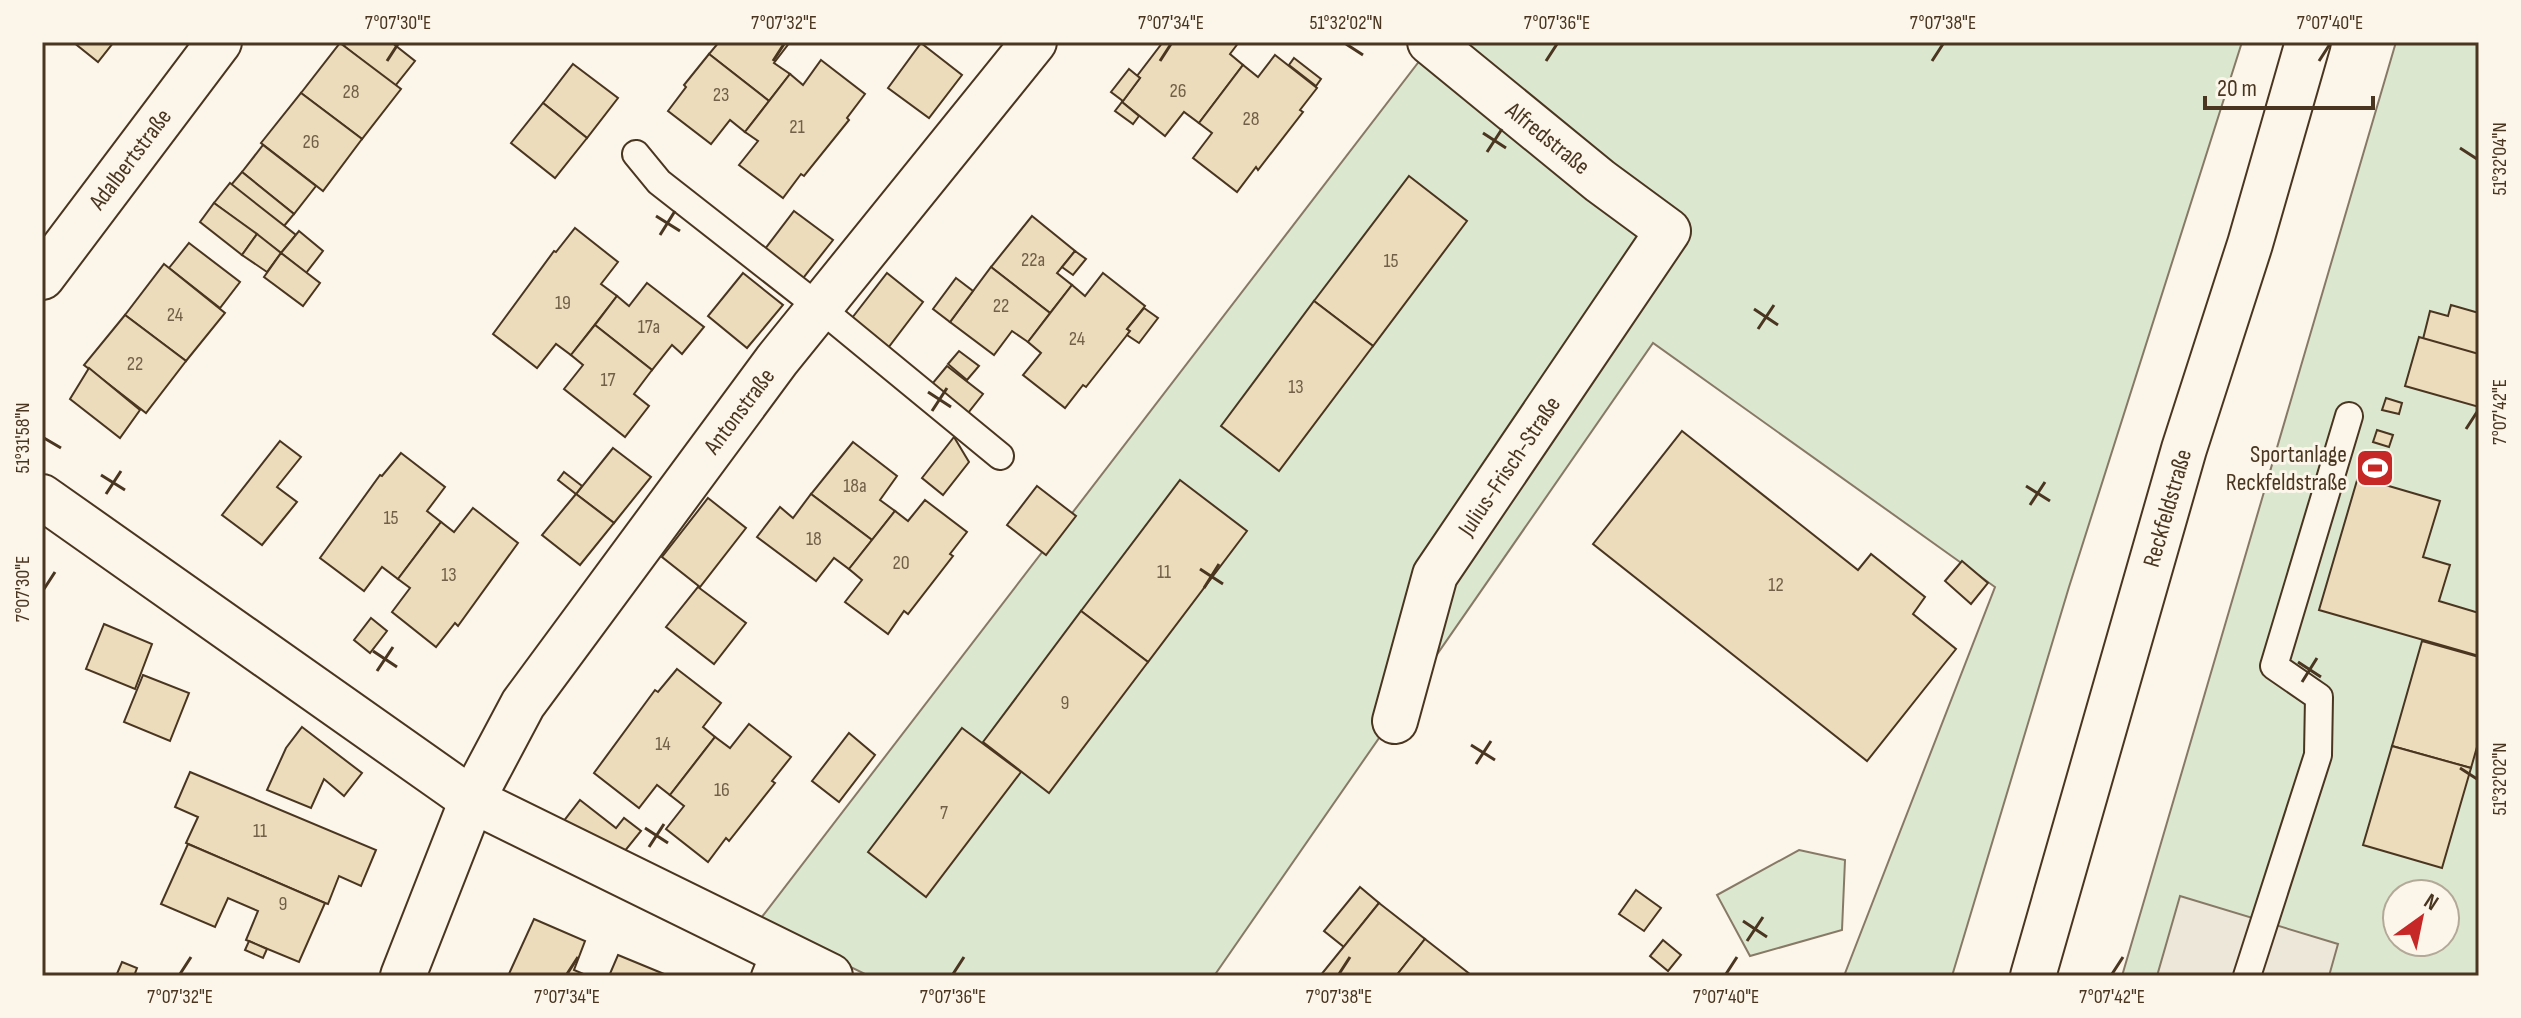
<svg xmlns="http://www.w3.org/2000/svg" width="2521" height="1018" font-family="'Sofia Sans Condensed',sans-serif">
<rect width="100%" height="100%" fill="#fbf6e9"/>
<g fill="#dce7d0" stroke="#887966" stroke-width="2" fill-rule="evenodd">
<polygon points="1434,42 2242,42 2069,587 1952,976 1844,976 1995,587 1653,343 1214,976 869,976 758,922"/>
<path d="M2396 42H2479V976H2122ZM2397 894H2445V942H2397Z"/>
<polygon points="1799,850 1845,860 1842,930 1750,956 1717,895"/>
</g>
<polygon fill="#ede7d9" stroke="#887966" stroke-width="2" points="2180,896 2338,944 2329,976 2157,976"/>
<g fill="#ecdcbc" stroke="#4a3520" stroke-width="2">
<polygon points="73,42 112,42 113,43 98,62"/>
<polygon points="347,42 391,42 415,61 395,86 344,46"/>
<polygon points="719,42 790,42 774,63 790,74 769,101 709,54"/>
<polygon points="1163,42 1239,42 1230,54 1243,65 1199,123 1184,112 1165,136 1122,102 1140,78 1137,76"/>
<polygon points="340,43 401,89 362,139 301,93"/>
<polygon points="921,43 962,75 929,118 888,88"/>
<polygon points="709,54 769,101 745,132 730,120 711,144 668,111 686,87 684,85"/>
<polygon points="1275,55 1317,88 1300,110 1303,112 1258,170 1256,167 1237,192 1193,158 1212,133 1199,123 1243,65 1258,77"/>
<polygon points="1294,58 1321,79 1316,86 1289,65"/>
<polygon points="821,60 865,94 847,118 849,120 804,176 801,174 783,198 739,165 758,141 745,132 790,74 803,85"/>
<polygon points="573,64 618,98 587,138 543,103"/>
<polygon points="1129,69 1140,78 1123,101 1111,92"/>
<polygon points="301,93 362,139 323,191 261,143"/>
<polygon points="1122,102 1139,116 1133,124 1115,111"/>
<polygon points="543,103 587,138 555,178 511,143"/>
<polygon points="263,145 316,186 294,214 242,172"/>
<polygon points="242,172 294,214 284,226 231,185"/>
<polygon points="1409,176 1467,221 1373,346 1314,301"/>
<polygon points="230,183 296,235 281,253 214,203"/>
<polygon points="214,203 257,234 242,255 200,222"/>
<polygon points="794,211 833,240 800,282 762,253"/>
<polygon points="1032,216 1075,251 1057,273 1072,285 1050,313 991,267"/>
<polygon points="575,228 618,262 601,284 617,296 571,355 556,344 537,368 493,334 554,251 556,252"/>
<polygon points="299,231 323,251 306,273 281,253"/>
<polygon points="257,234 281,253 267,272 242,255"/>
<polygon points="189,243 240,282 220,308 169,268"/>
<polygon points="1075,251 1086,259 1073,275 1062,267"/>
<polygon points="281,253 320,283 303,306 264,277"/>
<polygon points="164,264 225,313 186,361 125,315"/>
<polygon points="991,267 1050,313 1028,342 1012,331 994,355 950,322"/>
<polygon points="743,273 783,305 747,348 708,316"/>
<polygon points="887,273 923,302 888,348 852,318"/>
<polygon points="1103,273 1145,306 1127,329 1130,331 1127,335 1086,387 1083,385 1065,408 1023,375 1041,353 1028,342 1072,285 1085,296"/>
<polygon points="956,278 973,291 950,322 933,309"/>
<polygon points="647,283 704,327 682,354 672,345 652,370 595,325 617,296 629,306"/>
<polygon points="1314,301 1373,346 1279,471 1221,426"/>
<polygon points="2451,305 2479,313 2479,355 2423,339 2430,311 2448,316"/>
<polygon points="1144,308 1158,318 1139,343 1127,335 1130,331 1127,329"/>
<polygon points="125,315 186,361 146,413 84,365"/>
<polygon points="595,325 652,370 634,394 649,406 625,437 564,389 583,365 571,355"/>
<polygon points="2419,337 2479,354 2479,407 2405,386"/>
<polygon points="959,351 979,366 967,380 948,364"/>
<polygon points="947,366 983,394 968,413 932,384"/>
<polygon points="89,368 140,410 120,438 70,399"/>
<polygon points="2386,398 2402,403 2399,414 2382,410"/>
<polygon points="2377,430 2393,435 2389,447 2373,442"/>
<polygon points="1682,431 1858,570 1871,554 1925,597 1913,614 1956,649 1867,761 1593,544"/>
<polygon points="954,437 969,462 943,495 922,478"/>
<polygon points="280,441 301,457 277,487 297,502 262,545 222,515"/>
<polygon points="853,442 897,476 880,500 895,511 872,540 811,494"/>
<polygon points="613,448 651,477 614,523 576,494"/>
<polygon points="401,453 445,487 427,511 441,522 398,579 382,567 364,591 320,558 380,475 382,476"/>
<polygon points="564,472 582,486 576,494 558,480"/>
<polygon points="2358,477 2440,501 2423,557 2450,565 2439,601 2479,613 2479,656 2319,610"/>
<polygon points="1180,480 1247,531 1148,662 1081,611"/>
<polygon points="1037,486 1076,516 1046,555 1007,525"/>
<polygon points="576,494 614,523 580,565 542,535"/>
<polygon points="811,494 872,540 849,569 834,558 816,581 757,537 780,507 793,518"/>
<polygon points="708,498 746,528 700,587 662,557"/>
<polygon points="925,500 967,532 950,554 953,556 908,614 904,611 888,634 845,602 862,580 849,569 895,511 908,521"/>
<polygon points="473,508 518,543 458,626 455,623 436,647 392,612 410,588 398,579 441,522 454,532"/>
<polygon points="1962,561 1988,583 1971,604 1945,581"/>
<polygon points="698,587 746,623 714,664 666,627"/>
<polygon points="1081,611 1148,662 1049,793 983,742"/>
<polygon points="371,618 387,631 370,653 354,640"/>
<polygon points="104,624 152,644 135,689 86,669"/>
<polygon points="2422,641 2479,657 2479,740 2471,768 2392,746"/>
<polygon points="677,669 721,703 703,727 715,737 670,795 657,785 639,808 594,773 655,690 658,692"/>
<polygon points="143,675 189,693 170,741 124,722"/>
<polygon points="749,724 791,757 772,781 775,783 729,841 726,838 708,862 666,829 684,806 670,795 715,737 730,748"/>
<polygon points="302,727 362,773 344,796 324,779 311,808 267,790 286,748"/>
<polygon points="962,728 1021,772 926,897 868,852"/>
<polygon points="849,733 875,755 839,802 812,781"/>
<polygon points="2392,746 2471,768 2442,868 2363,845"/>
<polygon points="190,772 376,850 361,886 339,876 328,904 325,903 186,843 198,817 175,807"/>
<polygon points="580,800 616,828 624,818 641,831 620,857 560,826"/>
<polygon points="188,844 325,903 299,962 246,940 258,911 228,898 215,927 161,904"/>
<polygon points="1360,887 1379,903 1344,947 1324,931"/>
<polygon points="1636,890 1661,908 1644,931 1619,914"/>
<polygon points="1379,903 1425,939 1396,976 1320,976"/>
<polygon points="534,919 585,941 574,970 588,976 508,976"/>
<polygon points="1425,939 1471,975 1471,976 1396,976"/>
<polygon points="1663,940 1681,955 1668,971 1650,956"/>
<polygon points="249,941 267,949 263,958 245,950"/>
<polygon points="618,955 669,976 609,976"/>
<polygon points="122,962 137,968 134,976 116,976"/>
</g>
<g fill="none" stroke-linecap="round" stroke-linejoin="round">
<g stroke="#4a3520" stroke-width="30">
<g id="lane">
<polyline points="636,154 659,182 820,308 1000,456"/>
<polyline points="765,976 776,949"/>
<polyline points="2247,976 2318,755 2319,697 2274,666 2349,416"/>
</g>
</g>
<g stroke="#4a3520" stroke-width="48">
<g id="street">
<polyline points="42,277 219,42"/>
<polyline points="42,497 472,800 830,976"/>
<polyline points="1395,721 1435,575 1668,231 1600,181 1430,42"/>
<polyline points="403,976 472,800 523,704 777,360 1034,42"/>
</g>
</g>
<g stroke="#4a3520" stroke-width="48">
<polyline id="secondary" points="2033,976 2184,449 2250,244 2308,42"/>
</g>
<use href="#lane" stroke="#fbf6e9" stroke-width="26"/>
<use href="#street" stroke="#fbf6e9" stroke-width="44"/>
<use href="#secondary" stroke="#fbf6e9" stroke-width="44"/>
</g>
<path fill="none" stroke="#4a3520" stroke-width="3" d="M1346 44 1363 55M387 61 398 44M773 61 784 44M1160 61 1171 44M1546 61 1557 44M1932 61 1943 44M2319 61 2330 44M1483 133 1506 148M2460 148 2477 159M1487 152 1502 129M656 216 680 231M660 235 675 211M1754 309 1778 325M1758 329 1774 305M928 392 951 407M932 411 947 388M2466 429 2477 412M44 438 61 448M101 475 125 490M2026 486 2050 501M106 494 121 471M2030 505 2045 482M1200 569 1223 584M1204 588 1219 564M44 589 55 572M373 651 397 667M2298 662 2321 677M377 671 393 647M2302 682 2317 658M1471 745 1495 760M1476 764 1491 741M2460 768 2477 779M645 828 668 843M649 847 664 824M1743 921 1767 937M1747 941 1763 917M180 974 191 957M567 974 578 957M953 974 964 957M1339 974 1350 957M1726 974 1737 957M2112 974 2123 957"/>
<defs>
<g id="stadium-square" transform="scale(2)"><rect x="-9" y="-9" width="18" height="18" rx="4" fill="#c62828" stroke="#fbf6e9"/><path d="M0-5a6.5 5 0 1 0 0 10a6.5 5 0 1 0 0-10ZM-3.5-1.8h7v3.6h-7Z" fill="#fff"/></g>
</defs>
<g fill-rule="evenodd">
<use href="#stadium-square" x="2375" y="468"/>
</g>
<g text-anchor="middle" stroke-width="6" stroke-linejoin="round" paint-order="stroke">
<g font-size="20" fill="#725f47">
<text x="1178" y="97">26</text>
<text x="351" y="98">28</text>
<text x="721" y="101">23</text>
<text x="1251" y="125">28</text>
<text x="797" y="133">21</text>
<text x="311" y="148">26</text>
<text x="1033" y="266">22a</text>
<text x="1391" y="267">15</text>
<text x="563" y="309">19</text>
<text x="1001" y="312">22</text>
<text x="175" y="321">24</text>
<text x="649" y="333">17a</text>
<text x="1077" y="345">24</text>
<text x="135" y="370">22</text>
<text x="608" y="386">17</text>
<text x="1296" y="393">13</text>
<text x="855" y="492">18a</text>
<text x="391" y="524">15</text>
<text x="814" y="545">18</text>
<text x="901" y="569">20</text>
<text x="1164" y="578">11</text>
<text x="449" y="581">13</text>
<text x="1776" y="591">12</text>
<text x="1065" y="709">9</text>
<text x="663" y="750">14</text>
<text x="722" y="796">16</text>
<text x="944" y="819">7</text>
<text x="260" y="837">11</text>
<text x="283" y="910">9</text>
</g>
<g font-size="24" fill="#4a3520" stroke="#fbf6e9">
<text transform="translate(1548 138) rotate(39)" y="8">Alfredstraße</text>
<text transform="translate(130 159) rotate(-53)" y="8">Adalbertstraße</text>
<text transform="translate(739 411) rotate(-53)" y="8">Antonstraße</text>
<text transform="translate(1509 466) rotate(-56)" y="8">Julius-Frisch-Straße</text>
<text transform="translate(2167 508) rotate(-74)" y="8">Reckfeldstraße</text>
</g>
<g font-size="24" fill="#4a3520" stroke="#fbf6e9" text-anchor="end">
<text x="2347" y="462">Sportanlage<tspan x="2347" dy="28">Reckfeldstraße</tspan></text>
</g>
</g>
<rect width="2521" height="1018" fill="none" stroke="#fbf6e9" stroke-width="88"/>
<g transform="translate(2421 918) rotate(33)"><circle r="38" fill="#fbf6e9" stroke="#b4a999" stroke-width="2"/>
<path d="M0-6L14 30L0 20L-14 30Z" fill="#c62828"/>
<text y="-12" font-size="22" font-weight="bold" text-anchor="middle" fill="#4a3520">N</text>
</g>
<path d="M2205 96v12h168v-12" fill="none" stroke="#4a3520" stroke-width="4"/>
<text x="2217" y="96" font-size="24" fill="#4a3520" stroke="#fbf6e9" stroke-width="6" paint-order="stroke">20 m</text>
<rect x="44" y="44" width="2433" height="930" fill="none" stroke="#4a3520" stroke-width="3"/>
<g font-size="20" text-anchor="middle" fill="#4a3520">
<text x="398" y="29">7°07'30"E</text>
<text x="784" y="29">7°07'32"E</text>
<text x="1171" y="29">7°07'34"E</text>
<text x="1346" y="29">51°32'02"N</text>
<text x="1557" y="29">7°07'36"E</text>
<text x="1943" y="29">7°07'38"E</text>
<text x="2330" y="29">7°07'40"E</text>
<text transform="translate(2499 159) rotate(-90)" y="7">51°32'04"N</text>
<text transform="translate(2499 412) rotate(-90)" y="7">7°07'42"E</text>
<text transform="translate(22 438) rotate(-90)" y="7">51°31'58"N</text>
<text transform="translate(22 589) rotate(-90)" y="7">7°07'30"E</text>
<text transform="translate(2499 779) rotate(-90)" y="7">51°32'02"N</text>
<text x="180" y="1003">7°07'32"E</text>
<text x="567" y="1003">7°07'34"E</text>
<text x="953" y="1003">7°07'36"E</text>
<text x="1339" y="1003">7°07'38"E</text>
<text x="1726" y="1003">7°07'40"E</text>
<text x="2112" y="1003">7°07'42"E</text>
</g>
</svg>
